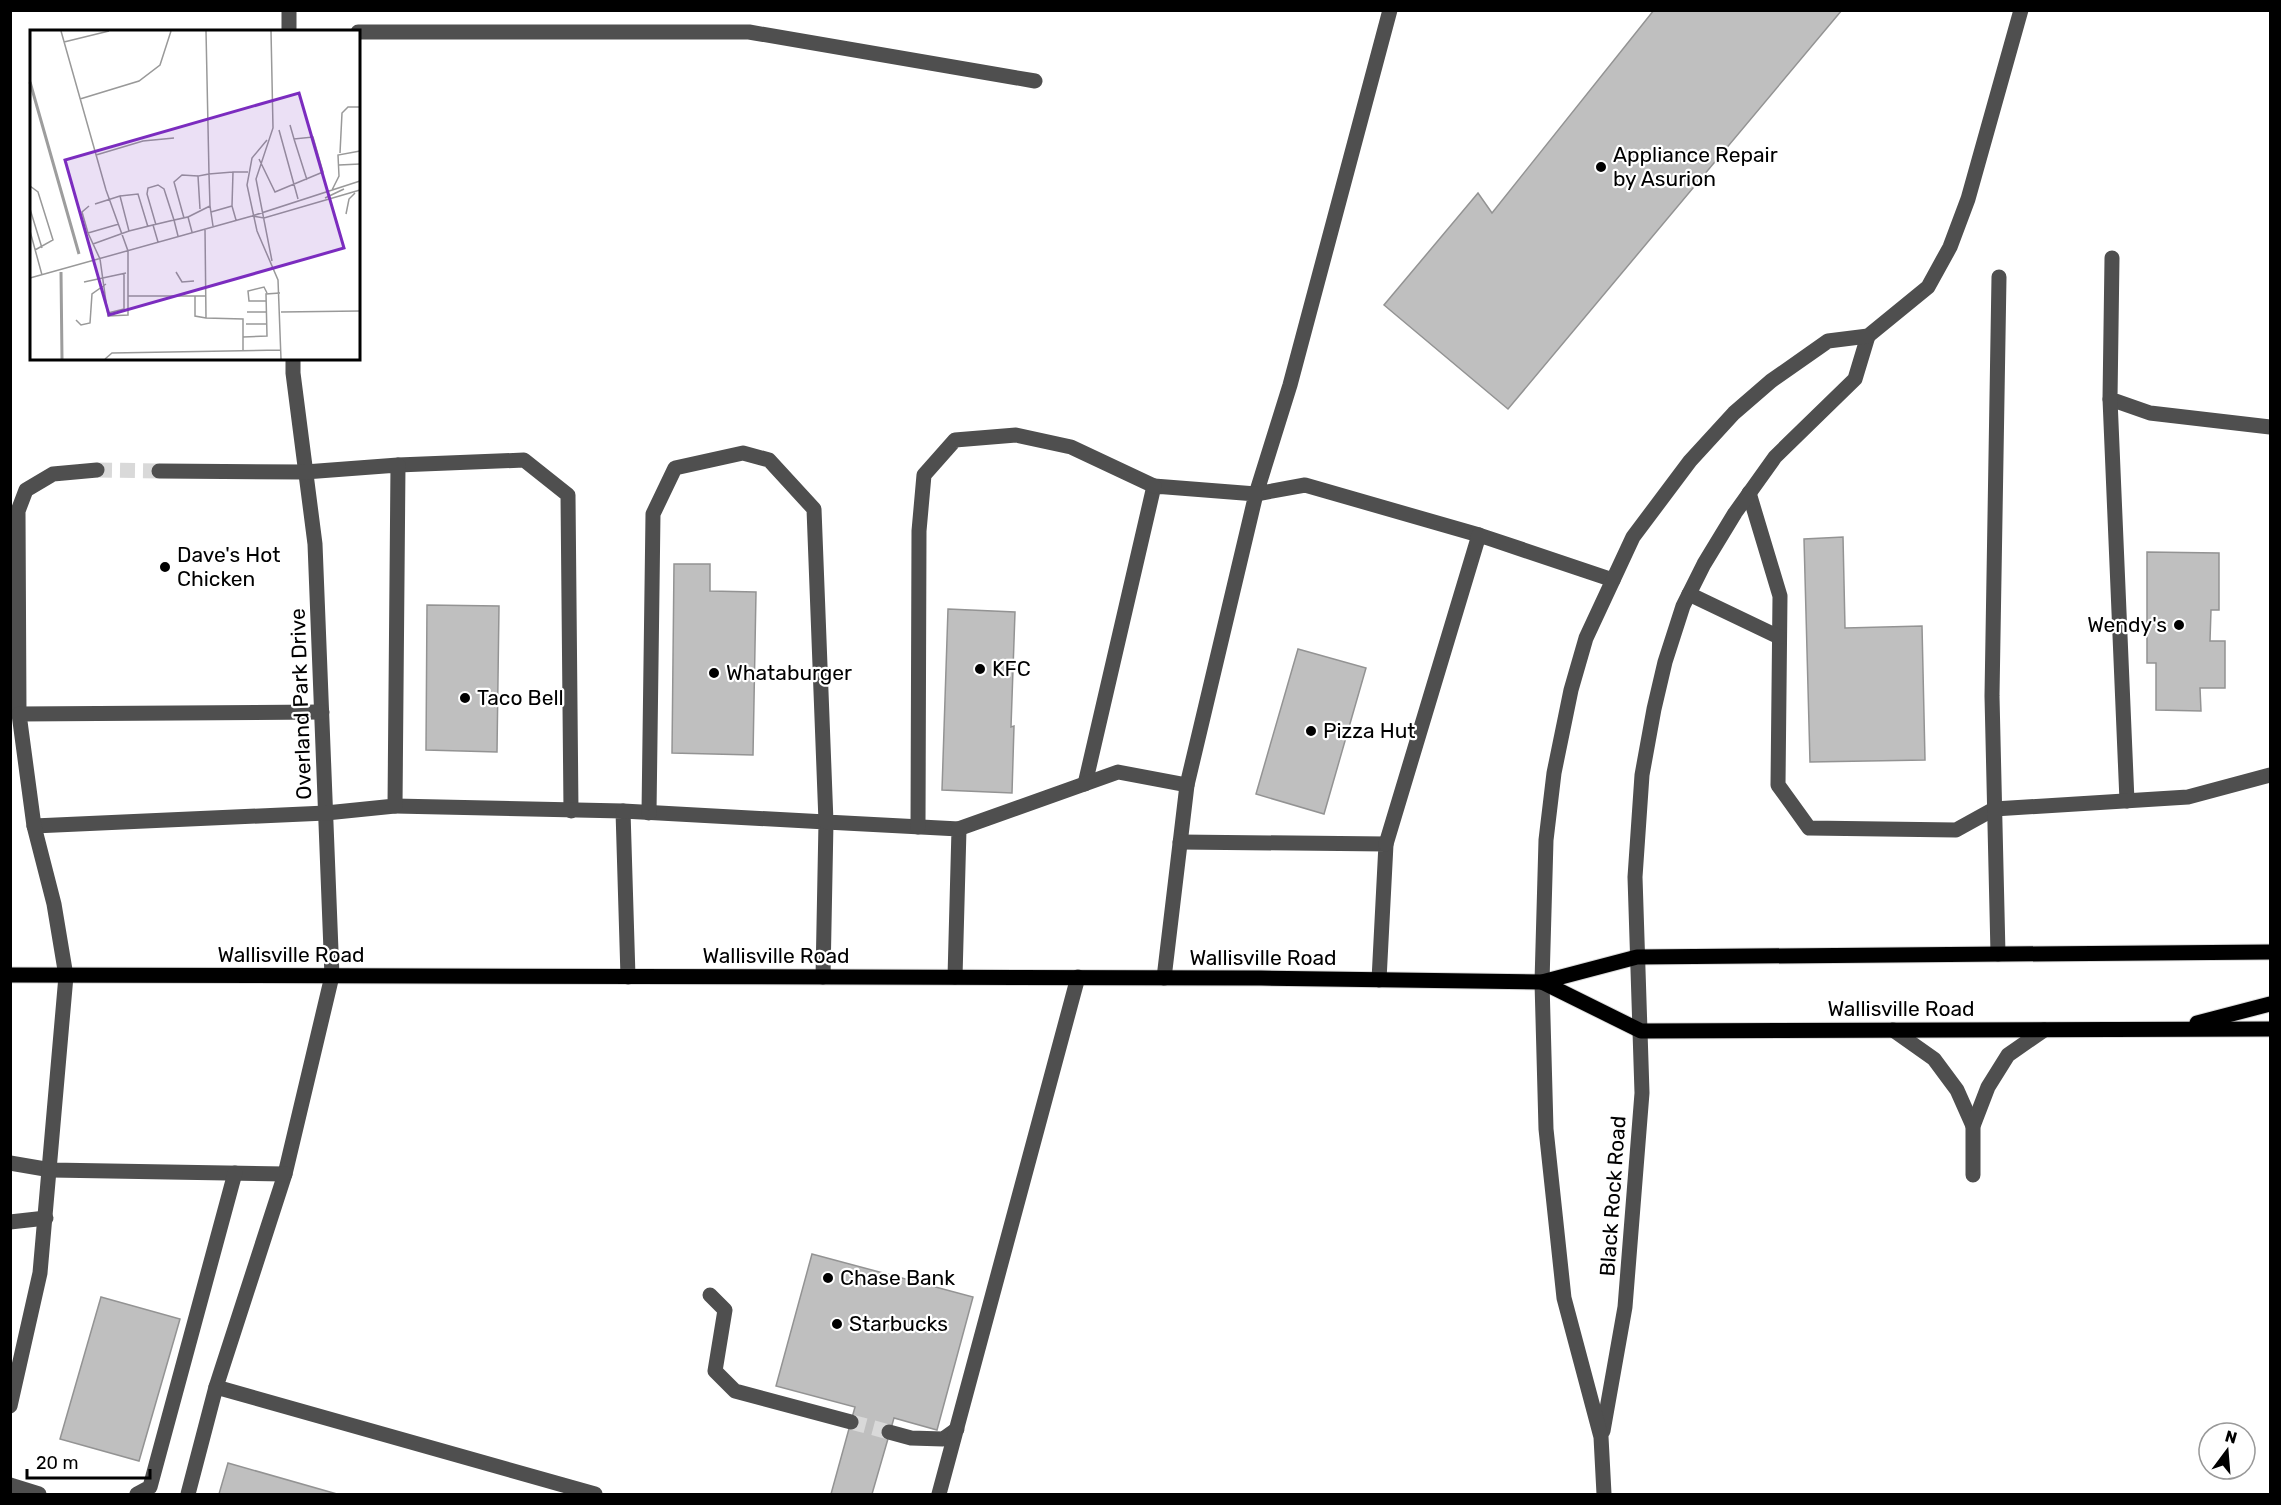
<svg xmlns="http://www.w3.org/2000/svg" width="2281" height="1505" font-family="Rubik,sans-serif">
<rect width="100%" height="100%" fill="#fff"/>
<g fill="#bfbfbf" stroke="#939393" stroke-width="1.5">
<polygon points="1654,10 1842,10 1508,409 1384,305 1478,193 1492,213"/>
<polygon points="1843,537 1845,628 1922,626 1925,760 1810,762 1804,539"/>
<polygon points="2147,552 2219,553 2219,610 2211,610 2210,641 2225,641 2225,688 2200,688 2201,711 2156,710 2156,663 2147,663"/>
<polygon points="674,564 710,564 710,591 756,592 753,755 672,753"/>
<polygon points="427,605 499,606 497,752 426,750"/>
<polygon points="948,609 1015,612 1011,727 1014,726 1012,793 942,790"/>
<polygon points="1298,649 1366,668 1324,814 1256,794"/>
<polygon points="812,1254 973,1297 937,1430 894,1418 872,1494 831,1494 855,1407 776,1386"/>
<polygon points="101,1297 180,1319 139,1461 60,1439"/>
<polygon points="228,1463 337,1494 219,1494"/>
</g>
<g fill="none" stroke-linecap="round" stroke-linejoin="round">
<g stroke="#d9d9d9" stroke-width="15" stroke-dasharray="15 8" stroke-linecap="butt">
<polyline points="97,470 159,471"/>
<polyline points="851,1422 889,1432"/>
</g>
<g stroke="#dbdbdb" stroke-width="17">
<g id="major">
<polyline points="10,975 1261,978 1542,982 1637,957 2270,952"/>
<polyline points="1542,982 1641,1031 2270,1029"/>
<polyline points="2197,1023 2270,1004"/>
</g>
</g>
<g stroke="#4f4f4f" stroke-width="15">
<polyline points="1390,10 1290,385 1256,494 1305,485 1479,535"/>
<polyline points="289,32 289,10"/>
<polyline points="358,32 749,32 1035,81"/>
<polyline points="2112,258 2110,399 2150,413 2270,427"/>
<polyline points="293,358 293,373 315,544 332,976 285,1174 216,1387 595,1494"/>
<polyline points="2110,399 2127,801"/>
<polyline points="398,465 524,460 568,495 571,811"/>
<polyline points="1749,493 1780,596 1778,785 1809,828 1956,830 1994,809 2188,797 2270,775"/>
<polyline points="1689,594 1779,637"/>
<polyline points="19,714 18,511 26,490 53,474 97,470"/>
<polyline points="1085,784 1154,486 1256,494 1187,785"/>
<polyline points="395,806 623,811 628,977"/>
<polyline points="623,811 826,822 823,977"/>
<polyline points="649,813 653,514 675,468 743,453 769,460 814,509 826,822 959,829 955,977"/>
<polyline points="34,826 326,813 395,806 398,465 305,472 159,471"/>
<polyline points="918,827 919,531 924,475 955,440 1016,435 1071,447 1154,486"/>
<polyline points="958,829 1118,772 1187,785 1164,978"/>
<polyline points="1180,842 1386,844 1379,980"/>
<polyline points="1386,844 1479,535 1613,580"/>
<polyline points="1998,954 1992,696 1999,277"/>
<polyline points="1893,1030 1934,1059 1957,1090 1973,1126"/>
<polyline points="10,1163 51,1170 285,1174"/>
<polyline points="1973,1175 1973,1126 1988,1087 2008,1055 2044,1030"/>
<polyline points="10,1222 46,1218"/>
<polyline points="710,1295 725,1310 715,1371 735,1391 851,1422"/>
<polyline points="10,1406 40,1273 66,976 54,904 34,826 19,714 322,712"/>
<polyline points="1603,1431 1625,1307 1642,1093 1635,877 1642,775 1654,709 1665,662 1683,606 1704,564 1735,513 1775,457 1855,379 1868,336"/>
<polyline points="889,1432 911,1438 943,1439 957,1429"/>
<polyline points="10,1485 39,1494"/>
<polyline points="137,1494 150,1487 235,1173"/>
<polyline points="188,1494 216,1387"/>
<polyline points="939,1494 1078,977"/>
<polyline points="1604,1494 1601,1437 1564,1298 1546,1129 1542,982 1546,840 1554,773 1571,690 1586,638 1633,537 1690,461 1734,413 1771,381 1828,341 1868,336 1928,287 1950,247 1968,199 2021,10"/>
</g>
<use href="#major" stroke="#000" stroke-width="15"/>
</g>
<g fill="#000" stroke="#fff" stroke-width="2">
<circle cx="1601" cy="167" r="6"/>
<circle cx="165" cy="567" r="6"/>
<circle cx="2179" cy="625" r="6"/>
<circle cx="980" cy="669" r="6"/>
<circle cx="714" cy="673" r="6"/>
<circle cx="465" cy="698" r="6"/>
<circle cx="1311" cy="731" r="6"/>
<circle cx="828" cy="1278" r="6"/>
<circle cx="837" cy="1324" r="6"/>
</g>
<g text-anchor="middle" stroke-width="4.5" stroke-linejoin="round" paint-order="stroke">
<g font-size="21" fill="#000" stroke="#fff" text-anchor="start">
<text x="1613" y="162">Appliance Repair<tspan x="1613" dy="24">by Asurion</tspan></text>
<text x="177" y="562">Dave's Hot<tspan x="177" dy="24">Chicken</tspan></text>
<text x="2167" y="632" text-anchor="end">Wendy's</text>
<text x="992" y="676">KFC</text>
<text x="726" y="680">Whataburger</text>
<text x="477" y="705">Taco Bell</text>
<text x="1323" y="738">Pizza Hut</text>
<text x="840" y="1285">Chase Bank</text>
<text x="849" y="1331">Starbucks</text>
</g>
<g font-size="21" fill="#000" stroke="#fff">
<text transform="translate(301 704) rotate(-92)" y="7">Overland Park Drive</text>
<text x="291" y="962">Wallisville Road</text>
<text x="776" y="963">Wallisville Road</text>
<text x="1263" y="965">Wallisville Road</text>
<text x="1901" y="1016">Wallisville Road</text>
<text transform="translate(1613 1196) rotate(-86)" y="7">Black Rock Road</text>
</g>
</g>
<g transform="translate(30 30)">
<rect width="330" height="330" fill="#fff"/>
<path fill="none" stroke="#9d9d9d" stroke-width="3" d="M0 52 49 224M31 242 32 329"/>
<path fill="none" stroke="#999" stroke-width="1.5" d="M31 1 76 160 98 221V266H176M176 1 179 144 203 142M241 1 243 98 226 149 242 231M34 12 79 1M50 69 109 51 130 35 141 1M249 100 268 169M264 109 277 150M237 110 222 128 217 155 227 201 248 250 251 329M310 123 312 83 318 77H330M66 125 113 111 144 108M229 129 245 162 293 142 283 107 264 109 260 95M309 135 330 134M0 156 8 162 23 210 5 220M302 160 309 146 308 125 330 121M90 166 108 164 118 197M295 168 314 159M202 176 203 142H218M0 179 12 218M170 179 168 146 179 144 180 176M181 182 202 176 206 190M316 184 319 169 325 163M222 186 234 188 330 160M158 187 180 176 183 196M154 188 144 152 152 145 168 146M89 194 58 203 70 229 78 286 98 285V266M123 195 144 190 148 206M126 195 117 164 118 158 128 155 134 159 144 190 158 187 162 202M175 199 176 288 213 289V321M0 201 12 245M99 201 123 195 128 212M58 203 52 182 59 176M63 214 99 201 90 166 65 174M146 242 152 252 164 251M0 248 222 186 330 151M54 252 96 243M165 266V286L176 288M236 271H219L218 261 234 257 237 263M217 282H237M251 282 330 281M78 283 94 279V244M46 290 51 295 60 293 62 264 76 254M216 294H237M213 307 237 306 236 264 250 263M75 329 82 323 251 320"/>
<path fill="#7b2cbf" fill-opacity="0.15" stroke="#7b2cbf" stroke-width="3" d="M269 63 314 218 79 285 35 130Z"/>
<rect width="330" height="330" fill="none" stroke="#000" stroke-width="3"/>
</g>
<rect width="2281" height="1505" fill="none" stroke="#000000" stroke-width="24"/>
<g transform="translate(2227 1451) rotate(16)"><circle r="28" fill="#ffffff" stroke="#999999" stroke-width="1.5"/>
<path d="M0-4.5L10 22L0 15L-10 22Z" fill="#000000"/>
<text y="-9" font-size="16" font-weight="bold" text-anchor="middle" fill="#000000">N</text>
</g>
<path d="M27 1469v9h123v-9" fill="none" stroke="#000000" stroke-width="3"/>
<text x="36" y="1469" font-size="18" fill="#000000" stroke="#ffffff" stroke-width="4.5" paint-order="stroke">20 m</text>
</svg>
